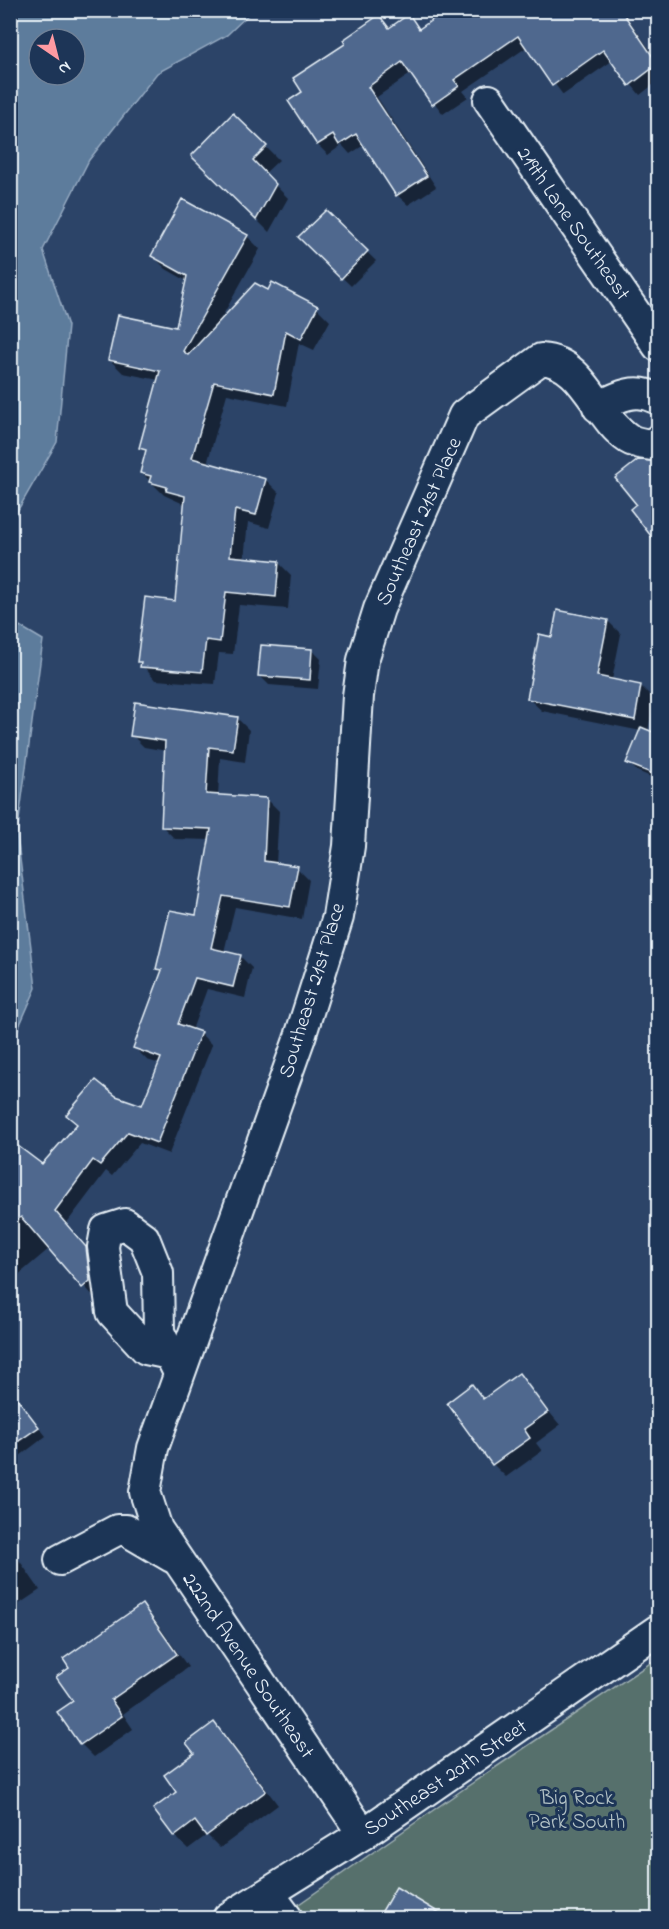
<svg xmlns="http://www.w3.org/2000/svg" width="669" height="1929" font-family="'Indie Flower',sans-serif">
<rect width="100%" height="100%" fill="#2c4468"/>
<filter id="ink" filterUnits="userSpaceOnUse"><feTurbulence type="fractalNoise" baseFrequency=".0167" numOctaves="2"/><feDisplacementMap in="SourceGraphic" scale="12" xChannelSelector="R" yChannelSelector="G"/><feConvolveMatrix kernelMatrix="1 2 1 2 8 2 1 2 1" color-interpolation-filters="sRGB"/></filter>
<g filter="url(#ink)">
<polygon fill="#566f6c" stroke="#9fb0b2" stroke-width="1.5" points="658,1658 658,1918 279,1918 465,1788"/>
<g fill="#5d7b9c" stroke="#95aac1" stroke-width="1.5" fill-rule="evenodd">
<path d="M11 10 252 11 227 35 157 73 89 160 43 250 68 326 57 442 11 522ZM39 39H75V75H39Z"/>
<polygon points="11,621 43,640 17,835 36,988 11,1045"/>
</g>
<g fill="#0007">
<polygon points="570,10 622,10 658,61 658,81 640,95 612,61 563,95 527,47 463,91 468,97 443,114 412,73 377,97 436,187 408,205 397,195 364,145 350,154 342,145 328,155 318,145 290,102 304,93 347,44 379,17 391,28 408,16 421,30"/>
<polygon points="234,115 279,160 264,174 288,198 269,232 193,156"/>
<polygon points="326,212 376,261 351,286 300,237"/>
<polygon points="247,236 260,249 219,322 268,292 273,284 317,308 330,321 314,350 299,343 287,406 227,394 207,464 266,480 279,493 269,528 248,522 244,559 278,562 291,575 288,609 239,605 233,654 219,653 215,684 155,680 139,661 177,603 186,505 164,495 142,473 147,453 141,448 159,380 123,373 110,360 178,329 187,281 166,269 153,256"/>
<polygon points="658,462 658,541 652,534 638,505"/>
<polygon points="608,621 621,634 612,680 641,686 654,699 648,731 658,735 658,780 637,771 628,762 641,731 542,711 528,698 553,638"/>
<polygon points="312,650 321,659 318,689 269,685 260,676"/>
<polygon points="237,718 249,730 245,762 220,758 218,797 267,799 279,811 276,864 297,868 309,880 302,919 235,907 224,952 240,956 252,968 245,998 207,989 192,1030 200,1033 212,1045 169,1154 140,1143 112,1176 106,1171 66,1224 98,1261 96,1299 50,1248 10,1282 10,1142 43,1166 115,1097 143,1107 160,1064 147,1060 135,1048 162,973 158,969 197,917 211,840 175,839 163,827 167,751 144,747 132,735"/>
<polygon points="10,1285 18,1294 10,1300"/>
<polygon points="519,1375 560,1425 536,1443 542,1451 506,1477 493,1464 449,1403 472,1386 485,1399"/>
<polygon points="10,1391 46,1436 12,1462 10,1460"/>
<polygon points="10,1547 40,1590 10,1610"/>
<polygon points="141,1606 154,1619 188,1667 123,1714 133,1729 94,1757 81,1744 71,1668"/>
<polygon points="214,1724 227,1737 278,1805 220,1848 207,1835 188,1849 175,1836 178,1792 196,1754"/>
<polygon points="397,1889 443,1917 444,1918 379,1918"/>
<polygon points="360,1910 374,1918 354,1918"/>
</g>
<g fill="#4f688e" stroke="#e8f1f8" stroke-width="1.5">
<polygon points="446,10 621,10 658,64 629,86 603,50 552,86 518,36 454,80 459,86 432,105 402,62 368,87 427,176 396,196 356,134 339,145 333,135 317,145 288,101 302,92 293,78 345,44 343,40 379,15 389,28 409,14 419,29"/>
<polygon points="233,113 267,146 253,160 276,184 256,220 191,156"/>
<polygon points="182,199 248,235 183,351 188,355 255,283 268,290 272,282 318,306 301,339 286,331 274,394 214,382 192,458 266,479 256,515 235,510 230,556 279,561 276,597 226,592 220,642 206,640 202,672 140,667 141,662 137,662 145,597 175,601 185,496 166,491 167,487 149,482 151,476 140,473 146,450 139,448 160,371 108,360 118,315 176,327 187,276 151,256"/>
<polygon points="326,210 368,251 341,279 298,237"/>
<polygon points="638,460 658,461 658,545 630,509 636,504 615,478"/>
<polygon points="557,610 608,620 597,676 641,685 635,720 527,699 539,634 552,637"/>
<polygon points="261,645 312,649 310,680 258,676"/>
<polygon points="135,702 238,717 233,750 209,747 206,794 267,798 264,861 298,866 290,907 223,896 211,948 241,955 233,987 195,978 178,1024 201,1032 157,1143 128,1132 100,1165 93,1160 55,1211 86,1247 90,1281 82,1288 21,1217 10,1226 10,1140 42,1164 77,1124 66,1115 96,1080 116,1096 142,1105 161,1058 133,1048 162,970 156,969 170,910 196,915 211,829 161,827 165,741 130,736"/>
<polygon points="641,727 658,734 658,776 626,763"/>
<polygon points="519,1373 548,1412 524,1429 530,1438 492,1465 447,1403 472,1384 483,1399"/>
<polygon points="10,1389 39,1427 10,1447"/>
<polygon points="142,1604 177,1654 111,1700 122,1716 80,1745 57,1712 73,1701 56,1677 69,1668 63,1659"/>
<polygon points="214,1722 266,1791 206,1836 195,1821 174,1837 153,1809 176,1792 164,1775 194,1753 186,1743"/>
<polygon points="396,1887 448,1918 378,1918"/>
</g>
<g fill="none" stroke-linecap="round" stroke-linejoin="round">
<g stroke="#e8f1f8" stroke-width="34">
<g id="minor">
<polyline points="489,100 658,346"/>
<path d="M598 407C619 396 636 387 658 399"/>
<polyline points="170,1354 146,1349 112,1312 103,1247 106,1230 125,1224 144,1238 158,1273 159,1332 179,1373"/>
<polyline points="60,1560 117,1530 126,1530 172,1557"/>
<path d="M363 1834 157 1529 145 1492 153 1448 300 1037 338 917 349 846 358 696 363 660 379 609 464 415 541 359C585 362 595 416 629 439 635 443 645 444 652 445L658 440"/>
<polyline points="269,1894 287,1918"/>
<polyline points="228,1918 363,1834 658,1630"/>
</g>
</g>
<use href="#minor" stroke="#1d3557" stroke-width="30"/>
</g>
</g>
<g text-anchor="middle" stroke-width="6" stroke-linejoin="round" paint-order="stroke">
<g font-size="21" fill="#e8f1f8" stroke="#1d3557">
<text transform="translate(574 223) rotate(55)" y="7">219th Lane Southeast</text>
<text transform="translate(418 521) rotate(-66)" y="7">Southeast 21st Place</text>
<text transform="translate(311 990) rotate(-73)" y="7">Southeast 21st Place</text>
<text transform="translate(249 1665) rotate(56)" y="7">222nd Avenue Southeast</text>
<text transform="translate(445 1777) rotate(-34)" y="7">Southeast 20th Street</text>
</g>
<g font-size="21" fill="#b5c4c7" stroke="#1d3557">
<text x="577" y="1804">Big Rock<tspan x="577" dy="24">Park South</tspan></text>
</g>
</g>
<rect width="669" height="1929" fill="none" stroke="#1d3557" stroke-width="36"/>
<rect x="18" y="18" width="633" height="1893" fill="none" stroke="#e8f1f8" stroke-width="2" filter="url(#ink)"/>
<g transform="translate(57 57) rotate(145)"><circle r="28" fill="#1d3557" stroke="#6e8097" stroke-width="1.5"/>
<path d="M0-4.5L10 22L0 15L-10 22Z" fill="#ff9aa2"/>
<text y="-9" font-size="16" font-weight="bold" text-anchor="middle" fill="#e8f1f8">N</text>
</g>
</svg>
